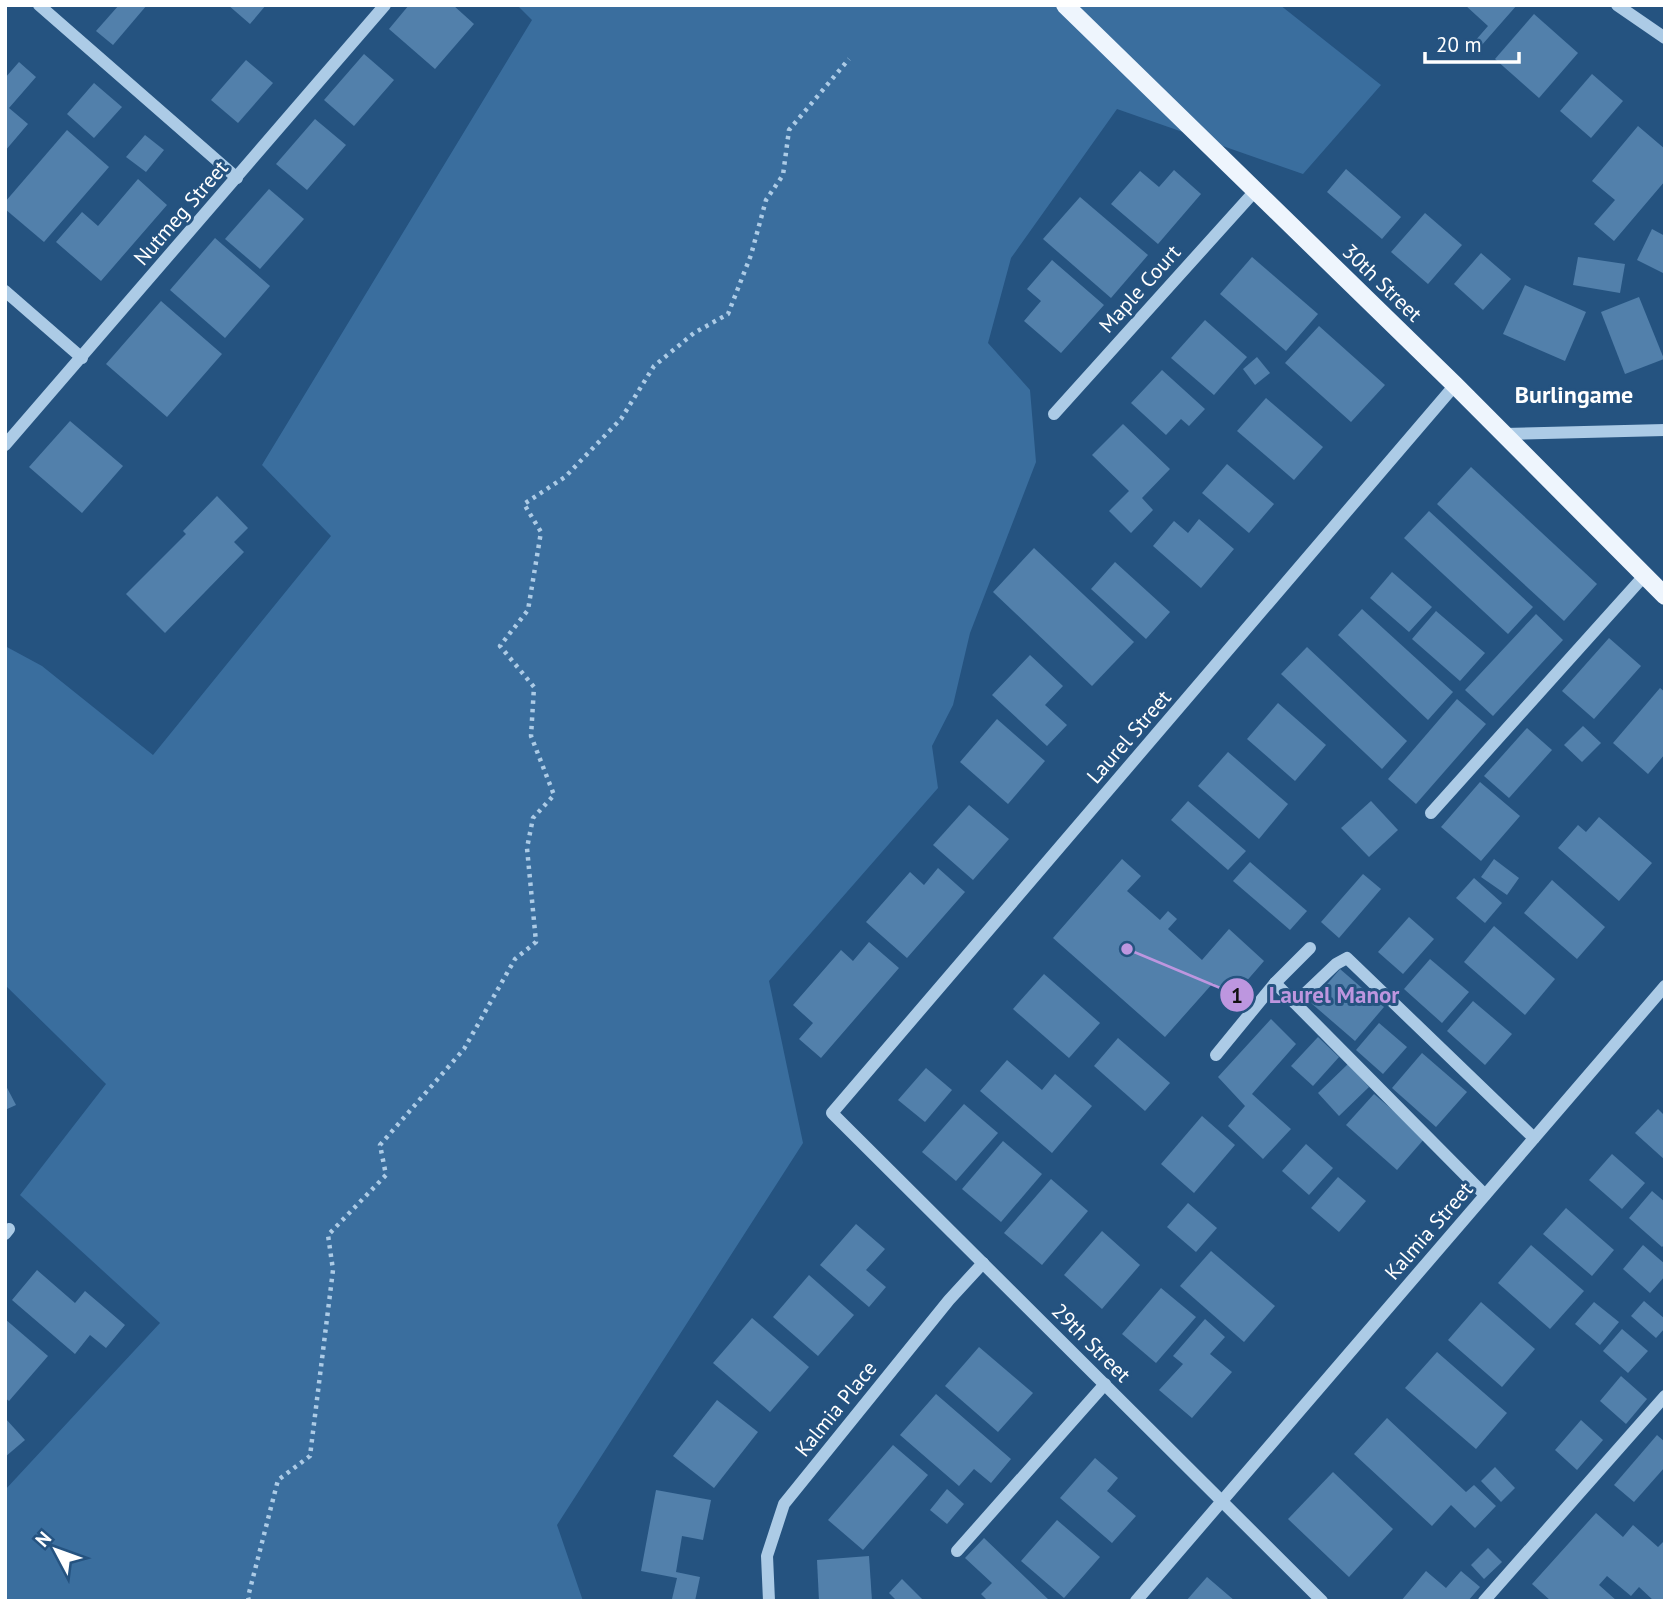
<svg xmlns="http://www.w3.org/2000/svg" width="1670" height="1606" font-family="'PT Sans',sans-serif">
<rect width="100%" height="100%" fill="#255380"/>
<polygon fill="#3a6e9e" points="517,5 1280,5 1381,85 1303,174 1117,109 1011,258 988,343 1030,390 1036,462 970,633 953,705 932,746 938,788 769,981 803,1143 557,1525 583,1601 5,1601 5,1490 160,1323 20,1195 106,1084 5,985 5,646 42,666 153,755 331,536 262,465 532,20"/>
<g fill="#5280ab">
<polygon points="119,5 147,5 113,45 96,31"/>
<polygon points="228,5 266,5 250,24"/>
<polygon points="409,5 453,5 474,24 435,69 389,29"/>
<polygon points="1465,5 1517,5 1481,46 1475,41 1488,26"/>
<polygon points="1534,14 1578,53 1539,98 1495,59"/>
<polygon points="364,54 394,80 354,126 324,100"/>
<polygon points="246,60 273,83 238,123 211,100"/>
<polygon points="19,62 36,77 9,108 28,124 5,151 5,78"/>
<polygon points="1592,74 1623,101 1591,138 1560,111"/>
<polygon points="94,83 122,107 94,138 67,114"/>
<polygon points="315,119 346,145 307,190 276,164"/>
<polygon points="1638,126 1665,149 1665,181 1614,241 1594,224 1615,200 1592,181"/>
<polygon points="67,130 109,167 44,242 5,209 5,202"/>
<polygon points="145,135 164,150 146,172 126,157"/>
<polygon points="1346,169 1401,217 1382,239 1327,192"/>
<polygon points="1174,170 1201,194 1158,244 1111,204 1140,171 1159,187"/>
<polygon points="138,179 167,205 101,281 56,242 82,212 98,226"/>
<polygon points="269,189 304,219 260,269 225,239"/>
<polygon points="1080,197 1148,255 1111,298 1043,239"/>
<polygon points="1425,213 1462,245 1428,284 1391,252"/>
<polygon points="1652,229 1665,236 1665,274 1637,260"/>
<polygon points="215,238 270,286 225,338 170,290"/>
<polygon points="1481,253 1511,279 1483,310 1454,284"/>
<polygon points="1252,257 1318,314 1286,351 1220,294"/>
<polygon points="1578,257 1625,264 1620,293 1573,285"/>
<polygon points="1052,260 1104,305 1061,353 1024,321 1041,301 1027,289"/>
<polygon points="1525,285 1586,312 1565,361 1503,334"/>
<polygon points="1639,297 1664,359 1625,374 1601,312"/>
<polygon points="161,301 222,354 167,417 106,364"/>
<polygon points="1205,320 1247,357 1214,395 1171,358"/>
<polygon points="1319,326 1385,385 1351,422 1285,363"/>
<polygon points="1257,357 1270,373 1255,385 1243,369"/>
<polygon points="1162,370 1205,409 1189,426 1181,419 1166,435 1131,403"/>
<polygon points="1266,398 1323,447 1294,480 1237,431"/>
<polygon points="70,421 123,466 82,513 29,467"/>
<polygon points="1123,424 1170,469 1142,498 1153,510 1131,533 1109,511 1129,491 1092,455"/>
<polygon points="1227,464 1274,504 1249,533 1202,493"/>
<polygon points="1471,467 1597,584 1564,621 1437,504"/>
<polygon points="217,496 248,528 234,542 244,552 165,633 126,594 186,534 183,531"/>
<polygon points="1429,511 1533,607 1508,634 1404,538"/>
<polygon points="1199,519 1234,549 1201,588 1153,546 1174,521 1188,533"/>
<polygon points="1034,548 1134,642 1092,686 993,592"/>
<polygon points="1115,562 1170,612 1146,639 1091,589"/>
<polygon points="1392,572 1432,607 1409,632 1370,598"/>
<polygon points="1362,609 1453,692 1428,720 1338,635"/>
<polygon points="1436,611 1485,653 1460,681 1412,639"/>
<polygon points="1536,614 1563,640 1493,716 1465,690"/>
<polygon points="1609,638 1641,666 1594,719 1562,691"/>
<polygon points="1307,647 1407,741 1382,769 1281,674"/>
<polygon points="1030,655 1063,686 1045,705 1067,725 1047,746 992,695"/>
<polygon points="1660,688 1665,692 1665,754 1648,774 1613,743"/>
<polygon points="1457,699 1486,724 1416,804 1388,779"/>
<polygon points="1278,703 1326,745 1295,781 1247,739"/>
<polygon points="997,719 1045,761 1008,804 960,762"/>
<polygon points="1583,726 1601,743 1582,762 1564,745"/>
<polygon points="1527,728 1552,750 1509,798 1484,776"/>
<polygon points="1228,752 1288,804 1259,839 1198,786"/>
<polygon points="1480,782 1520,816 1481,861 1441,827"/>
<polygon points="1188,801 1246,851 1228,870 1171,820"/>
<polygon points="1371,801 1398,830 1369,857 1341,828"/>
<polygon points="969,805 1009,839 973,880 933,845"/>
<polygon points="1599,817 1652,863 1619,901 1558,848 1578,825 1586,832"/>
<polygon points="1122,859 1141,876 1127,891 1160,920 1168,911 1177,919 1168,929 1202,960 1229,929 1264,961 1231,999 1213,983 1165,1037 1053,938"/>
<polygon points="1494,859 1519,878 1507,895 1481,877"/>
<polygon points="1250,862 1307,911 1290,930 1233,881"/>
<polygon points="938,868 965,892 907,958 866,922 910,872 924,885"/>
<polygon points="1363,874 1381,889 1339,938 1321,922"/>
<polygon points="1474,878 1502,903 1485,923 1456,898"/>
<polygon points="1552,880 1605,927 1577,959 1524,913"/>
<polygon points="1409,917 1434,939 1403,974 1378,952"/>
<polygon points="1494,926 1555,979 1525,1015 1464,962"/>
<polygon points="869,942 899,968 821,1058 799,1039 813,1023 793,1005 841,950 853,961"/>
<polygon points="1430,959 1469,992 1442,1023 1404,989"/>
<polygon points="1340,969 1384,1007 1355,1041 1311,1003"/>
<polygon points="1044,974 1100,1023 1069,1058 1013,1009"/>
<polygon points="1473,1001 1512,1034 1485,1065 1447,1031"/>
<polygon points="1271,1019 1296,1044 1252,1094 1291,1129 1263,1159 1228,1126 1245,1106 1218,1077"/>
<polygon points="1379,1023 1407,1047 1383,1074 1356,1050"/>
<polygon points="1318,1037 1339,1057 1313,1086 1291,1066"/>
<polygon points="1118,1038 1170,1083 1145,1111 1094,1066"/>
<polygon points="1422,1053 1467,1092 1436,1127 1392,1088"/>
<polygon points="1007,1060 1042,1090 1055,1074 1092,1106 1052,1153 980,1091"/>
<polygon points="1348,1064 1369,1087 1339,1116 1318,1093"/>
<polygon points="926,1068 952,1090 925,1122 898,1100"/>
<polygon points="5,1084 16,1105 5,1110"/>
<polygon points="1374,1094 1425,1138 1397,1170 1346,1125"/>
<polygon points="964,1104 998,1133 956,1181 922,1152"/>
<polygon points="1658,1109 1665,1116 1665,1160 1635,1133"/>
<polygon points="1202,1116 1235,1145 1194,1193 1161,1164"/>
<polygon points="1003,1141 1042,1174 1001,1222 962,1189"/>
<polygon points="1306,1144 1333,1168 1309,1195 1282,1171"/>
<polygon points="1612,1154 1645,1183 1622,1209 1589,1180"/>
<polygon points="1338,1177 1366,1201 1339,1232 1311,1208"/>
<polygon points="1051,1179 1088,1211 1042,1265 1004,1233"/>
<polygon points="1652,1191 1665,1202 1665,1244 1662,1247 1629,1218"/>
<polygon points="1188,1203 1217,1228 1196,1252 1167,1227"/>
<polygon points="1566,1208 1614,1250 1592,1276 1543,1234"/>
<polygon points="856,1224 885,1249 866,1270 886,1287 869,1307 820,1265"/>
<polygon points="1102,1231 1140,1265 1102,1309 1064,1275"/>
<polygon points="1531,1245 1584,1291 1550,1329 1498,1283"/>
<polygon points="1643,1245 1665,1264 1665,1276 1650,1293 1623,1269"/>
<polygon points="1211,1251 1275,1306 1244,1342 1180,1286"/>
<polygon points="37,1270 75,1303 85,1291 125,1325 106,1348 90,1335 75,1354 12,1300"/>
<polygon points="809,1275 854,1315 818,1356 773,1317"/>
<polygon points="1161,1288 1196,1317 1156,1363 1122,1334"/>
<polygon points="1644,1301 1665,1319 1665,1328 1656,1338 1631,1316"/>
<polygon points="1481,1302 1535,1349 1502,1387 1448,1340"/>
<polygon points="1594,1302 1619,1322 1600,1345 1575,1324"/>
<polygon points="752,1318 809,1367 770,1412 713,1363"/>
<polygon points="5,1319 48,1356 9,1401 5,1398"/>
<polygon points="1205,1319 1225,1337 1210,1354 1232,1372 1192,1418 1159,1390 1183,1364 1173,1356"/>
<polygon points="1622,1329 1648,1351 1628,1373 1603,1351"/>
<polygon points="979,1347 1033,1393 998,1432 945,1386"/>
<polygon points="1437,1352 1507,1413 1476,1449 1405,1388"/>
<polygon points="1621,1376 1647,1399 1626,1424 1600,1401"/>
<polygon points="936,1394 1011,1459 991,1483 974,1469 959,1486 900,1435"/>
<polygon points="717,1400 758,1432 714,1488 673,1456"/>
<polygon points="5,1418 25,1440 5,1457"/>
<polygon points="1387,1418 1466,1492 1474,1485 1496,1506 1475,1528 1451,1505 1432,1526 1354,1454"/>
<polygon points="1581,1420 1603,1440 1577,1470 1555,1450"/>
<polygon points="1657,1435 1665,1442 1665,1467 1634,1502 1614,1485"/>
<polygon points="893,1445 928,1475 863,1550 828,1520"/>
<polygon points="1095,1458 1118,1478 1107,1491 1136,1516 1112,1543 1060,1498"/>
<polygon points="1495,1467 1515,1488 1501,1502 1481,1481"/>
<polygon points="1333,1472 1393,1529 1349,1577 1288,1519"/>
<polygon points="947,1489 964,1504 947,1524 930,1510"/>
<polygon points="656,1490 711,1500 703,1540 682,1536 676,1572 700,1577 695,1601 672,1599 677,1578 641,1571"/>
<polygon points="1596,1513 1623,1537 1633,1525 1658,1547 1665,1540 1665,1601 1654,1601 1639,1587 1631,1596 1607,1576 1599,1585 1617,1601 1551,1601 1532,1584"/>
<polygon points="1057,1520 1100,1557 1064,1598 1021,1561"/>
<polygon points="984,1538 1050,1601 988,1601 981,1594 992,1583 965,1558"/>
<polygon points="1488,1548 1502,1562 1484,1579 1471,1565"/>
<polygon points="869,1556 872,1601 819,1601 817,1560"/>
<polygon points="1426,1571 1446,1588 1461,1571 1480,1587 1468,1601 1401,1601"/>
<polygon points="1207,1577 1235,1601 1186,1601"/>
<polygon points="902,1579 924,1601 897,1601 889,1593"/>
</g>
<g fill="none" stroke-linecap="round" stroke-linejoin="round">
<polyline stroke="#accbe6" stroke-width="4.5" stroke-dasharray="3.5 5" stroke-linecap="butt" points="249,1601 248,1597 278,1480 310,1456 333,1270 328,1235 386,1175 380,1145 464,1049 515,959 536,942 527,848 533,818 554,795 531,736 534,687 500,646 528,610 541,532 524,504 565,477 621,419 654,366 694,333 728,314 751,255 766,200 783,175 789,130 849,59"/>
<g stroke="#accbe6" stroke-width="12">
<polyline points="39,5 237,178"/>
<polyline points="1617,5 1665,38"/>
<polyline points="5,291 82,358"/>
<polyline points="1054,414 1255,191"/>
<polyline points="1504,434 1665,430"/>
<polyline points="5,445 385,5"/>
<polyline points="1431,813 1644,576"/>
<polyline points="1275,983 1485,1195"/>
<polyline points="1295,1003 1336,964 1347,958 1534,1138"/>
<polyline points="1216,1055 1275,983 1310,948"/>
<polyline points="5,1234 9,1229"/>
<polyline points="957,1551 1105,1384"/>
<polyline points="769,1601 767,1556 784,1504 949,1300 983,1263"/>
<polyline points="1136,1601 1665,986"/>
<polyline points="1322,1601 832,1113 1455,385"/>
<polyline points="1484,1601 1665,1396"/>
</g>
<polyline stroke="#eef5fd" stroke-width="18" points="1065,5 1455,385 1665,596"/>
</g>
<g text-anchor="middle" stroke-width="6" stroke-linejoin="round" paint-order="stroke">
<g font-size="21" fill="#fff" stroke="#255380">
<text transform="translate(181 213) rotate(-49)" y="7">Nutmeg Street</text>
<text transform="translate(1382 283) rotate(44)" y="7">30th Street</text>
<text transform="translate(1140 289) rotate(-48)" y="7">Maple Court</text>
<text transform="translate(1129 737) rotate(-49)" y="7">Laurel Street</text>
<text transform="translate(1429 1231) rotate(-49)" y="7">Kalmia Street</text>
<text transform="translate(1091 1343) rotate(45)" y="7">29th Street</text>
<text transform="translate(836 1409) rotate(-51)" y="7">Kalmia Place</text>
</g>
<g font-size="24" font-weight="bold" fill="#fff" stroke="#255380">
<text x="1574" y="403">Burlingame</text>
</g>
</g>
<path fill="none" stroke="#bd96df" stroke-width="2.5" d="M1127 949L1237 995"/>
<g fill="#bd96df" stroke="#255380" stroke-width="2.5">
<circle cx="1127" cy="949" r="7"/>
<circle cx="1237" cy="995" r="18"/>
</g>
<g font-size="21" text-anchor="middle" font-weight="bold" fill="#111">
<text x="1237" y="1003">1</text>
</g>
<g font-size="23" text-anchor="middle" font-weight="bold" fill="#bd96df" stroke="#255380" stroke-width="6" stroke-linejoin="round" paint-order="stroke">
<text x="1334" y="1003">Laurel Manor</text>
</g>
<rect width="1670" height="1606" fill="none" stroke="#ffffff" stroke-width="14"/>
<g transform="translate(56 1550) rotate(311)" stroke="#255380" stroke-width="5" paint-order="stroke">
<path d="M0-5L12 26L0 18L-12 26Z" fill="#ffffff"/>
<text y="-10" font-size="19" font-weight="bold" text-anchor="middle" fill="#ffffff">N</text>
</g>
<path d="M1425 52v10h94v-10" fill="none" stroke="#ffffff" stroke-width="3.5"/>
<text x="1436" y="52" font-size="21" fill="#ffffff" stroke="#255380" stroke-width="5" paint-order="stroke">20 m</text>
</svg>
